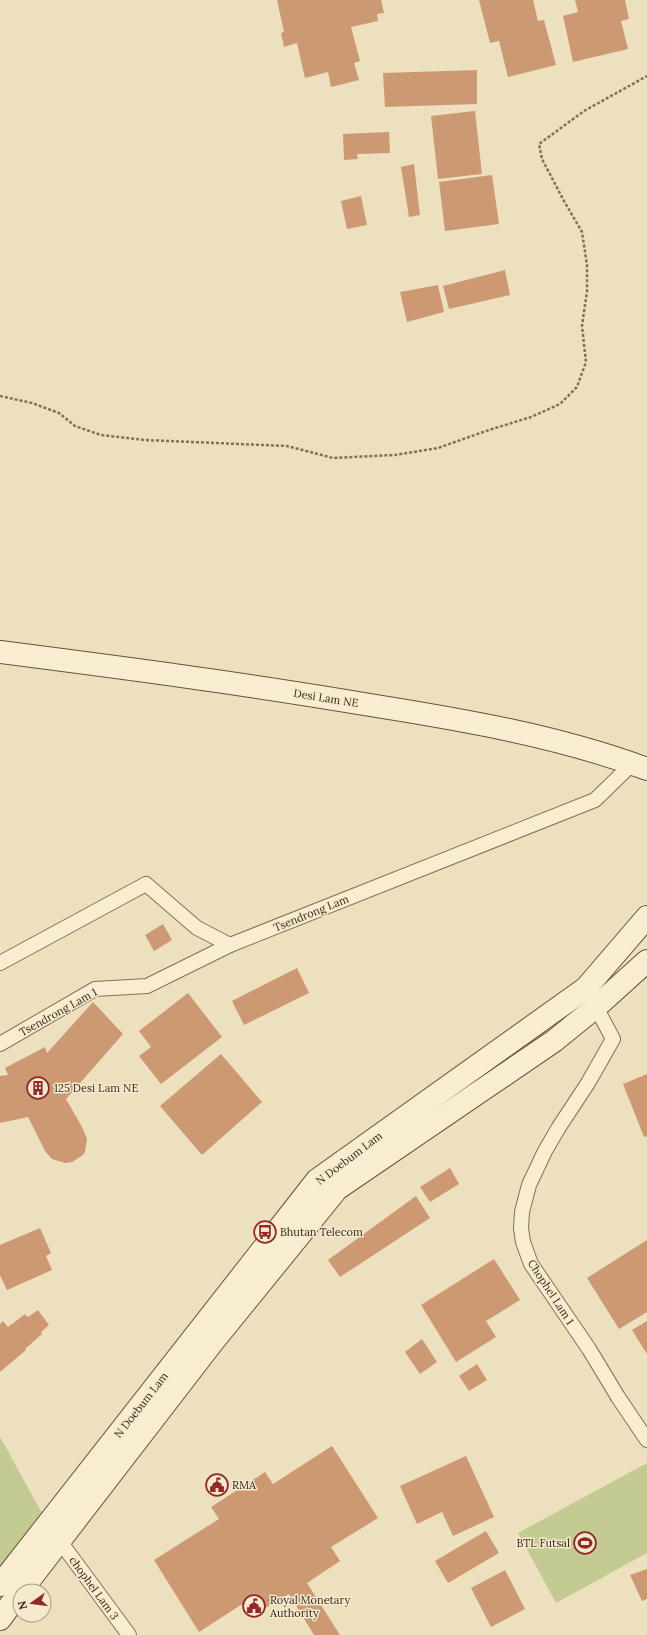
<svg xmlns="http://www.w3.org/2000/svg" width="647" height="1635" font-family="Lora,serif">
<rect width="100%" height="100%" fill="#ede0be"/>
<g fill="#c4cb92">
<polygon points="0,1437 42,1513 0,1569"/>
<polygon points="647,1463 647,1553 556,1603 518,1533"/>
</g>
<g fill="#cc9973">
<polygon points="277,0 381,0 384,13 377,14 378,21 351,27 360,61 354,63 359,80 331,87 328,72 305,78 297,43 284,47 281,33 284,32"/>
<polygon points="479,0 533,0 538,21 544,20 556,65 508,77 499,41 490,43"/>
<polygon points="575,0 625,0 629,19 621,21 628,49 573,62 563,16 578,12"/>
<polygon points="477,70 477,104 385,107 383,73"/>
<polygon points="475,111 482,174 438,179 431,116"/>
<polygon points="389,132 390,153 357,154 358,159 344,160 343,134"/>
<polygon points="414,164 420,215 409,217 401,167"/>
<polygon points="492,175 499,224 445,231 439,182"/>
<polygon points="361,196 367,225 347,229 341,201"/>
<polygon points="505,270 510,295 449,309 443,286"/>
<polygon points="438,285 444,312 407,322 400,292"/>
<polygon points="163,924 172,940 154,951 145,935"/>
<polygon points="297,968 309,993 244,1025 232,1001"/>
<polygon points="188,993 222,1037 161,1084 139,1056 151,1047 139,1031"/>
<polygon points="93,1002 123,1034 66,1099 82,1127 87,1139 85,1152 83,1155 72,1162 65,1163 52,1159 45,1151 28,1117 0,1123 0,1076 8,1075 5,1068 45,1047 47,1053"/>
<polygon points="221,1054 262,1102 202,1155 160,1106"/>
<polygon points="647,1074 647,1136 644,1137 623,1084"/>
<polygon points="450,1168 459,1184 430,1202 420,1187"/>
<polygon points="416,1196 430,1218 340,1277 328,1260"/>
<polygon points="40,1228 51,1253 46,1256 52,1270 7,1290 0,1275 0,1245"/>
<polygon points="647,1240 647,1312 619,1329 587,1278"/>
<polygon points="494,1259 520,1300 486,1321 496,1337 456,1362 421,1305"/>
<polygon points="38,1310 49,1325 41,1332 42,1334 25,1349 26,1350 0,1372 0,1324 3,1321 8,1327 25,1314 28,1317"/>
<polygon points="647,1321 647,1354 632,1330"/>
<polygon points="422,1339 437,1362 420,1374 405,1352"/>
<polygon points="477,1364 487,1380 469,1391 459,1376"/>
<polygon points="332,1446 378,1518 331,1547 340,1561 307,1583 340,1635 314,1635 289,1594 255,1614 247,1601 199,1632 154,1560 219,1519 211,1507 265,1472 273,1484"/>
<polygon points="466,1456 494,1517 453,1536 442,1512 417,1524 400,1486"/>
<polygon points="486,1531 499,1553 448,1583 435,1561"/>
<polygon points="647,1569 647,1599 642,1601 630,1575"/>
<polygon points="505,1570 525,1609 491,1627 471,1588"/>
</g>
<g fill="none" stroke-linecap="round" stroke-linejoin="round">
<g stroke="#857057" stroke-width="16">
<g id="lane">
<polyline points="0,963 146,884 197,928 230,945 595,800 632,764"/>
<polyline points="596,1007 613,1039 588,1083 559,1127 545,1151 529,1185 522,1212 521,1228 523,1242 531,1264 589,1349 618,1397 647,1440"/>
<polyline points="0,1044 95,989 147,986 230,945"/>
<polyline points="59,1540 129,1635"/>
</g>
</g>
<g stroke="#67513a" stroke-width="24">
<g id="secondary">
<path d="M0 652C124 668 247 684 370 705 464 720 558 736 647 769"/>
<polyline points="0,1585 317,1180 586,988 647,917"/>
<polyline points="21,1591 212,1343 337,1189 554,1041 596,1007 647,961"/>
<polyline points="0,1619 20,1592"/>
</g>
</g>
<polyline stroke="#857057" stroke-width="2.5" stroke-dasharray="3 2" stroke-linecap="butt" points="0,396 32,403 59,413 75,426 101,435 145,440 287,446 333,458 395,455 438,448 489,430 531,417 560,404 577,387 586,362 582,326 587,291 587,265 582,232 564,201 542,159 539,144 584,111 647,76"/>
<use href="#lane" stroke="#f9edd1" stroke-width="14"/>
<use href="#secondary" stroke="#f9edd1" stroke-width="22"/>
</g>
<defs>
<g id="building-ring" transform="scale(1.15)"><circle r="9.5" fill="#f5eacd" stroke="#942727" stroke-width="1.5"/><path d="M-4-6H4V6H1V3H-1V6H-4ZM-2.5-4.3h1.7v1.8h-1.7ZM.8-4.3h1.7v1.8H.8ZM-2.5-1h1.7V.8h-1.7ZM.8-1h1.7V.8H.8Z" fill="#942727"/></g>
<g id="bus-ring" transform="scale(1.15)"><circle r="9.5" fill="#f5eacd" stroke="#942727" stroke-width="1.5"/><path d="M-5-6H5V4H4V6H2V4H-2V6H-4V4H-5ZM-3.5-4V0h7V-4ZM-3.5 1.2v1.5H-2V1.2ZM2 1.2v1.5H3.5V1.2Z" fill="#942727"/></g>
<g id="civic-ring" transform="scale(1.15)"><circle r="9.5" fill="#f5eacd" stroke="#942727" stroke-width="1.5"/><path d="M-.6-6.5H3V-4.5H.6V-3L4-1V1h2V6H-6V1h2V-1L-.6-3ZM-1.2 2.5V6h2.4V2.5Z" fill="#942727"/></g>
<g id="stadium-ring" transform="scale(1.15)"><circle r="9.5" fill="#f5eacd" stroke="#942727" stroke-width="1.5"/><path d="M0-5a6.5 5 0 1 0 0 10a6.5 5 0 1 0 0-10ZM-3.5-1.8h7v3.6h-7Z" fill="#942727"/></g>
</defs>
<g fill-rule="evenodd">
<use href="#building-ring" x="38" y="1088"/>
<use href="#bus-ring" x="265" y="1232"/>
<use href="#civic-ring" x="217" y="1485"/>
<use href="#stadium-ring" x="585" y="1543"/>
<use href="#civic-ring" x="254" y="1606"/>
</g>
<g text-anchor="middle" stroke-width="3" stroke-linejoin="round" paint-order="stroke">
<g font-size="11" fill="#35281b" stroke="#f5eacd">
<text transform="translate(326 698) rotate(9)" y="4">Desi Lam NE</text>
<text transform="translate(311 913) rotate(-22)" y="4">Tsendrong Lam</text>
<text transform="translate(58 1012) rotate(-29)" y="4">Tsendrong Lam 1</text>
<text transform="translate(349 1158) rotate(-37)" y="4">N Doebum Lam</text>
<text transform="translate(551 1292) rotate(57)" y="4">Chophel Lam 1</text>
<text transform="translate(141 1405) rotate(-52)" y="4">N Doebum Lam</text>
<text transform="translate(94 1588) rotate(54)" y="4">chophel Lam 3</text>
</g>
<g font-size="11" fill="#35281b" stroke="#f5eacd" text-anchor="start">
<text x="54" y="1092">125 Desi Lam NE</text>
<text x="280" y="1236">Bhutan Telecom</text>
<text x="232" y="1489">RMA</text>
<text x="570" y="1547" text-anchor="end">BTL Futsal</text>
<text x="270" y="1604">Royal Monetary<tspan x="270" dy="13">Authority</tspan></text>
</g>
</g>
<g transform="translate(32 1603) rotate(256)"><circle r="19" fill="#f5eacd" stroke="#a89c86"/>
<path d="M0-3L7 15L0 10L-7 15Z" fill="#942727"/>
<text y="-6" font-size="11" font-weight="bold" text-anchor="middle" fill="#35281b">N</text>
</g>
</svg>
